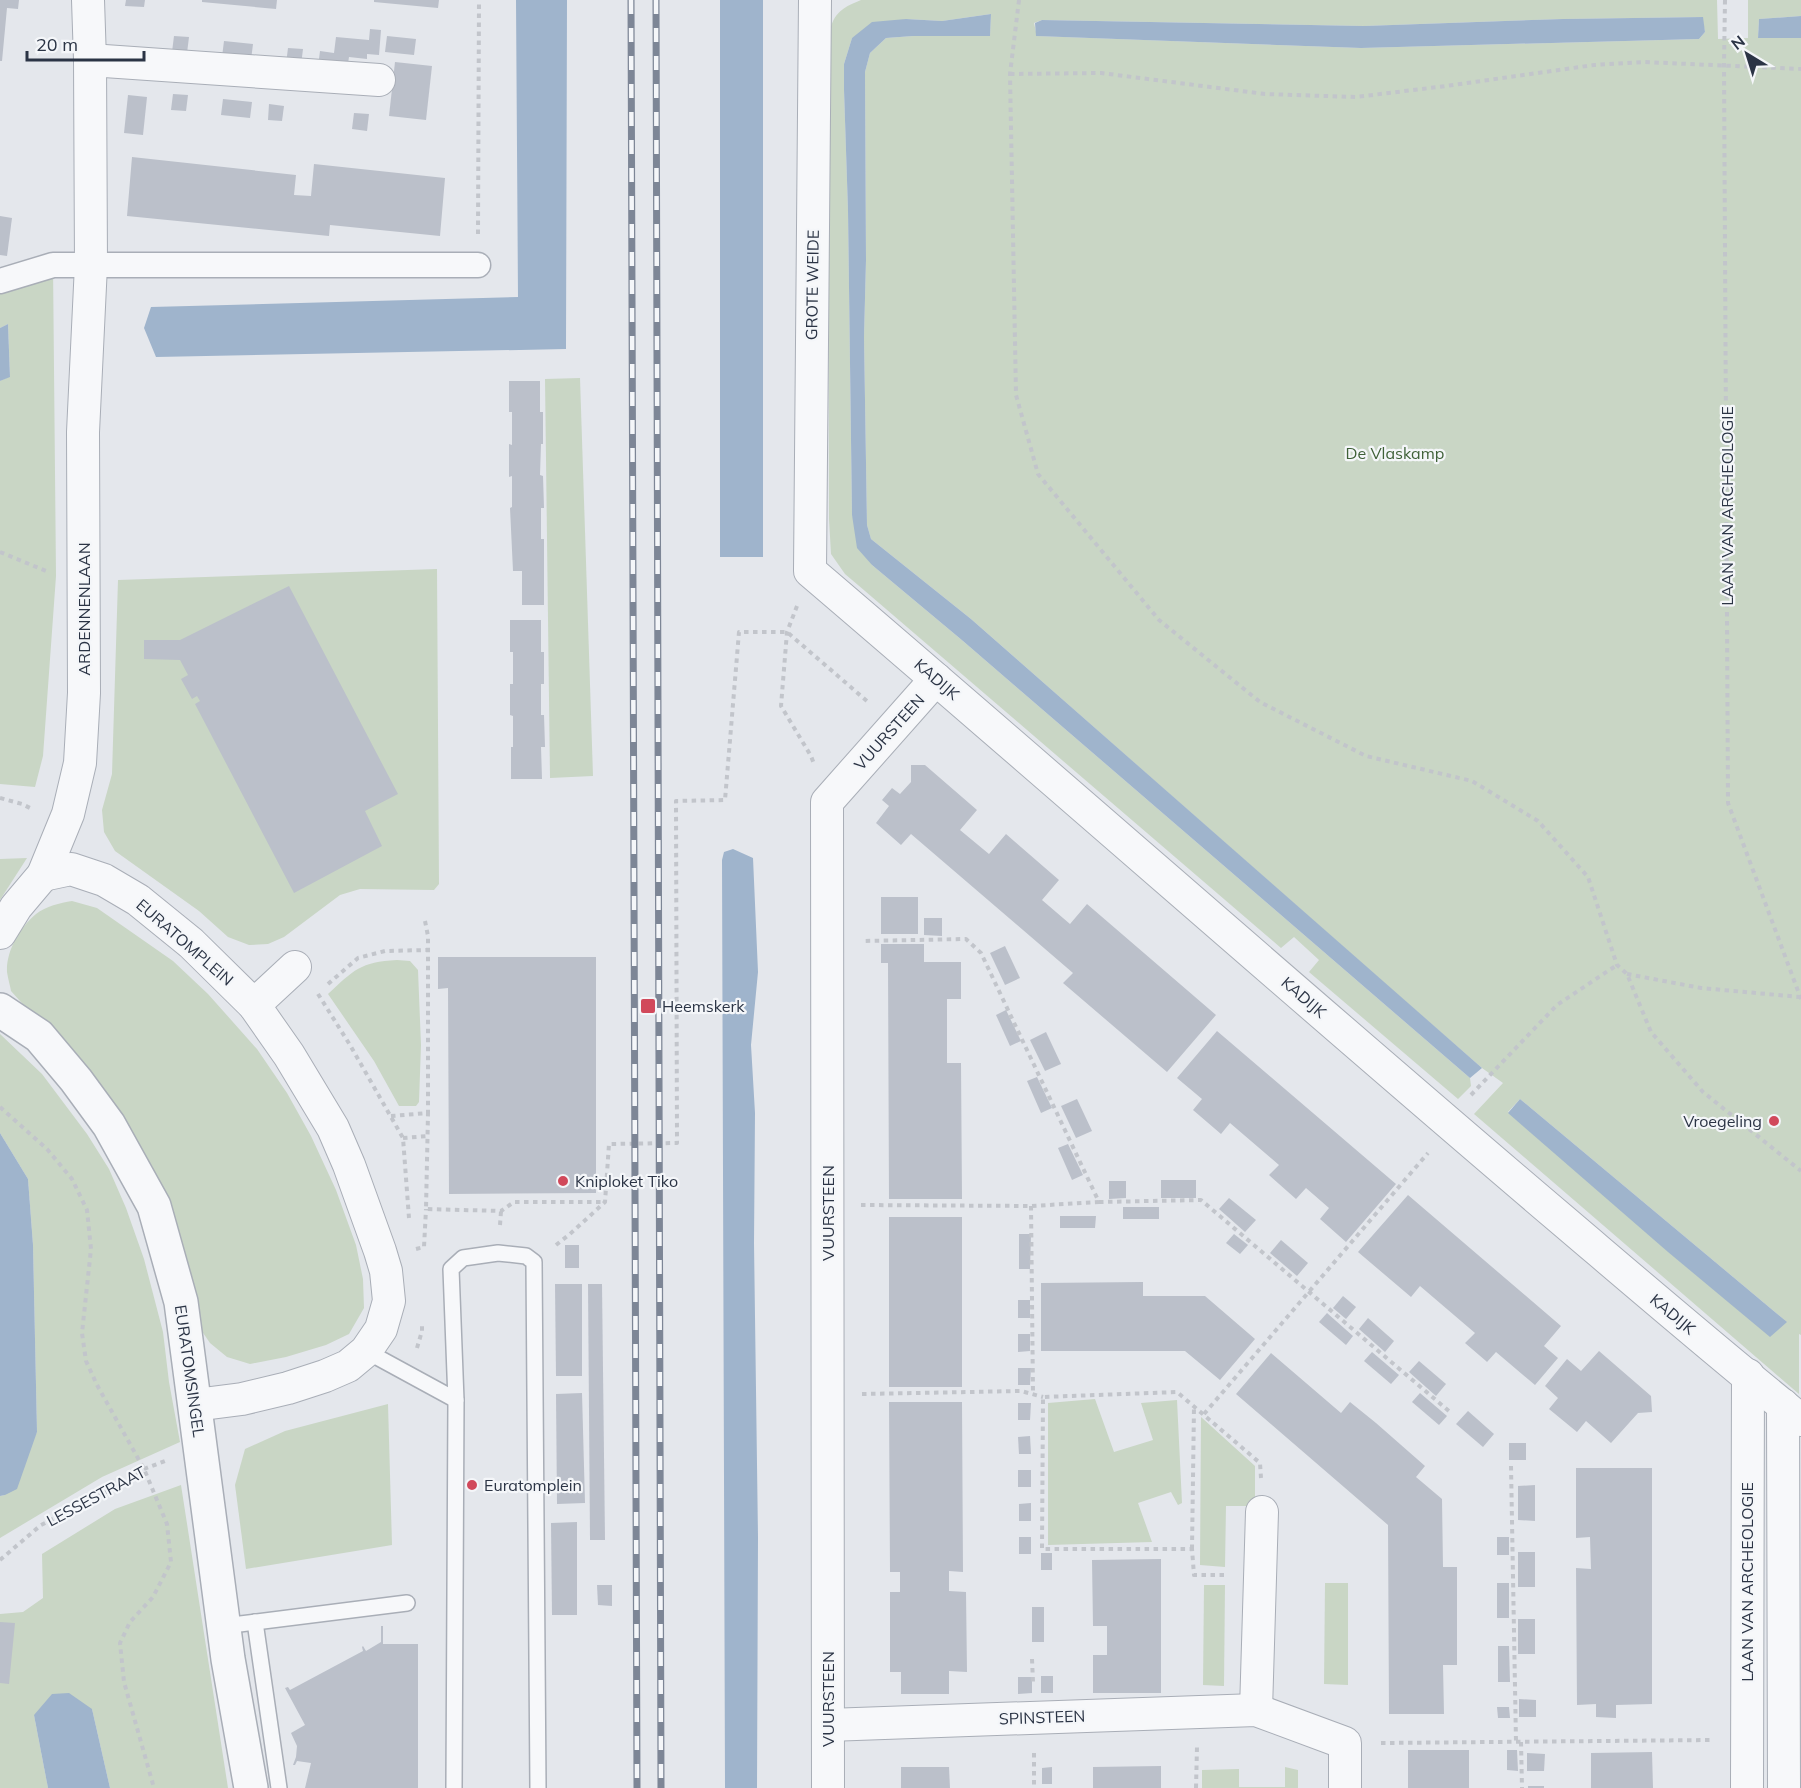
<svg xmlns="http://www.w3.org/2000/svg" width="1801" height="1788" font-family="Mulish,sans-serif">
<rect width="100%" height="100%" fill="#e4e7ec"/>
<g fill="#c9d6c5" fill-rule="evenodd">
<path d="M861 0H1717L1718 39 1748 38V0H1801V16L1759 19 1758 38H1801V1335L1799 1334V1394L1474 1114 1503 1083 1482 1068 1405 1001 971 619 871 539 867 525 864 337 866 260 865 72 870 53 886 38 913 36 990 35 991 14 942 21 906 19 852 38 844 64V90L848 211 852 515 872 565 963 641 1470 1078 1471 1086 1458 1099 1309 972 1319 960 1294 937 1281 948 865 591 845 574 831 554 829 519 828 38C833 14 839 9 861 0ZM1702 17 1705 32 1699 39 1361 48 1037 36 1034 23 1042 20 1364 26 1563 19ZM1520 1099 1787 1322 1508 1112Z"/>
<polygon points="53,265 56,576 43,756 35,787 0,784 0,381 10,376 8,324 0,328 0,288"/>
<polygon points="580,378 593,776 550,778 545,379"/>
<polygon points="437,569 439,884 434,890 360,889 340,895 284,937 268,944 249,945 228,937 199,911 115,851 104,832 102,810 112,774 118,580"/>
<polygon points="27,858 0,900 0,859"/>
<path d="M72 901 97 908 173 961 208 994 257 1049 287 1093 311 1136 336 1190 356 1245 363 1279 364 1308 349 1334 326 1345 286 1357 250 1364 227 1357 210 1343 199 1327 182 1244 152 1166 121 1114 11 991C10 985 8 979 7 972 6 951 20 927 36 914 46 906 60 903 72 901Z"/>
<path d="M397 960 410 961 418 970 421 1045 419 1102 416 1106H399L374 1061 328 994C354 970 360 962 397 960Z"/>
<polygon points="0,1034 42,1074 87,1134 109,1169 126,1208 144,1259 163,1332 169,1382 180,1442 102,1477 0,1538 0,1496 5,1495 37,1432 33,1245 28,1179 0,1133"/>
<polygon points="1095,1399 1114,1452 1153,1440 1141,1403 1177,1400 1182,1503 1178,1505 1171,1492 1138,1503 1152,1542 1048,1545 1048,1403"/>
<polygon points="388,1404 392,1545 246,1569 235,1485 245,1449 285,1431"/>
<polygon points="1201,1417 1255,1466 1255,1506 1226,1506 1225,1567 1200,1565"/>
<polygon points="181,1485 228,1788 110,1788 92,1709 34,1715 48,1788 0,1788 0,1614 23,1612 43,1598 42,1554 115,1509"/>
<polygon points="1325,1583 1348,1583 1348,1685 1324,1684"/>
<polygon points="1204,1585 1225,1585 1224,1686 1203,1685"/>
<polygon points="1285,1767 1298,1770 1298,1788 1202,1788 1202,1770 1239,1769 1239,1787 1285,1787"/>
</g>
<g fill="#9fb4cc">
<polygon points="516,0 567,0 566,349 156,357 144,328 151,307 518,297"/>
<rect x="720" y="0" width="43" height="557"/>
<polygon points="991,14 990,36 913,36 886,38 870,53 865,72 866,260 864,337 867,525 871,539 971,619 1482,1068 1470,1078 963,641 872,565 857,548 852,515 848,211 844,90 844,64 852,38 872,22 906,19 942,21"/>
<polygon points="1801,16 1801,38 1758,38 1759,19"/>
<polygon points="1703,17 1705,32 1699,39 1361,48 1036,36 1035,23 1042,20 1364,26 1563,19"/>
<polygon points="8,324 10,377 0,381 0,328"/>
<polygon points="733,849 753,858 758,972 751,1045 755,1113 754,1243 758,1537 757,1788 725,1788 722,860 724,852"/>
<polygon points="1520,1099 1787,1322 1770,1337 1668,1252 1508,1113"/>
<polygon points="0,1133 28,1179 33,1245 37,1432 17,1489 5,1495 0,1496"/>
<polygon points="69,1693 92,1709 110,1788 48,1788 34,1715 52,1694"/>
</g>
<g fill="#bbc0ca">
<polygon points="0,0 19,0 18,9 7,8 2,61 0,61"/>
<polygon points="126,0 145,0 144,7 125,6"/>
<polygon points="202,0 277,0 276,9 202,2"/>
<polygon points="374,0 439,0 438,8 374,2"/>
<polygon points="370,29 381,30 379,55 367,54 367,59 349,57 347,70 318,67 320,51 334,53 336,37 369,40"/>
<polygon points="174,36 189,37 187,53 172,52"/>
<polygon points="387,36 416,39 414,55 385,52"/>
<polygon points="224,41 253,44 251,60 222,57"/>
<polygon points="288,48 303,49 301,65 286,64"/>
<polygon points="395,62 432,66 426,120 389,116"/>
<polygon points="173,94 188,95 186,111 171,110"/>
<polygon points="128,95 147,97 143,135 124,133"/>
<polygon points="223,99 252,102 250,118 221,115"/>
<polygon points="269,104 284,106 282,121 268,120"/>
<polygon points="354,113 369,114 367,131 352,129"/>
<polygon points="132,157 296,175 294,195 311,196 314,164 445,178 440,236 330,225 329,236 127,216"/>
<polygon points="0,216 12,218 7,256 0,255"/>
<polygon points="509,381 540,381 540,412 543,412 543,444 541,444 540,475 543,476 544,508 541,508 541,539 544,539 544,605 522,605 522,571 513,571 510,508 512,507 512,476 509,477 509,444 512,445 512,412 509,412"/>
<polygon points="289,586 398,794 365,811 382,846 294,893 195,704 200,701 197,696 192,699 181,679 188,675 180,660 144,659 144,640 180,640"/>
<polygon points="510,620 541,620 541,652 544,652 544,684 541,684 541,715 544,715 545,747 541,747 542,779 511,779 511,747 513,747 513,716 510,715 510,684 513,684 513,652 510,652"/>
<polygon points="911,765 925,765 977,810 960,830 989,854 1006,834 1059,880 1042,900 1070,924 1087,904 1216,1015 1167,1072 1063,983 1073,973 911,834 901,845 876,823 889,806 882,800 892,788 900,794 911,782"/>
<rect x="881" y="897" width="37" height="37"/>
<polygon points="924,918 942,918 942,936 924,935"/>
<polygon points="881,944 924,944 924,962 961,962 961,999 947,999 947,1063 961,1063 962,1199 889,1199 888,963 881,963"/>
<polygon points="1005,946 1020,978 1005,985 990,953"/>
<polygon points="438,957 596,957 596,1193 449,1194 448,988 438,989"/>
<polygon points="1006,1010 1021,1041 1010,1046 996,1015"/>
<polygon points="1217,1031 1396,1184 1346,1242 1320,1219 1329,1208 1306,1188 1296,1199 1269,1175 1279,1165 1230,1123 1221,1134 1193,1110 1202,1099 1177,1078"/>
<polygon points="1046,1032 1061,1064 1045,1071 1030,1040"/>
<polygon points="1037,1077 1052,1108 1041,1113 1027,1081"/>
<polygon points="1077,1099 1092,1131 1076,1138 1061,1106"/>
<polygon points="1068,1144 1083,1175 1072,1180 1058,1148"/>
<rect x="1161" y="1180" width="35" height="18"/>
<polygon points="1109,1181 1126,1181 1126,1198 1109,1199"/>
<polygon points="1408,1195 1561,1326 1544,1346 1558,1358 1535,1385 1496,1352 1487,1362 1486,1361 1465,1343 1475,1333 1420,1286 1411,1297 1358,1252"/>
<polygon points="1229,1198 1256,1220 1245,1232 1219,1209"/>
<rect x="1123" y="1207" width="36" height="12"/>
<polygon points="1060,1216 1096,1216 1095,1228 1060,1228"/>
<rect x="889" y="1217" width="73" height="170"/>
<polygon points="1019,1234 1031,1234 1030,1269 1019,1269"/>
<polygon points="1234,1234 1248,1245 1240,1254 1226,1243"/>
<polygon points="1281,1240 1308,1263 1297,1276 1270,1253"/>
<rect x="565" y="1245" width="14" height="23"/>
<polygon points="1141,1282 1143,1282 1143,1296 1205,1296 1255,1339 1220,1380 1185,1351 1041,1351 1041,1283"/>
<polygon points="555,1284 582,1284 582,1376 556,1376"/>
<polygon points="588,1284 602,1284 605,1540 590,1540"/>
<polygon points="1343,1296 1356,1307 1346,1319 1333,1308"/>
<rect x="1018" y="1300" width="12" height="18"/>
<polygon points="1327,1313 1353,1336 1346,1345 1319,1322"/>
<polygon points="1368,1318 1394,1341 1385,1352 1359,1329"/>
<polygon points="1018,1334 1030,1334 1030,1351 1018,1352"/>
<polygon points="1599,1351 1651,1396 1652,1412 1638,1413 1611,1443 1586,1421 1577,1432 1549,1409 1558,1398 1545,1386 1567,1359 1581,1371"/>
<polygon points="1372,1352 1399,1375 1391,1384 1364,1361"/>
<polygon points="1271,1353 1341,1413 1350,1402 1376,1423 1425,1466 1416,1477 1442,1499 1443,1567 1457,1567 1457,1665 1443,1665 1444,1714 1389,1714 1388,1525 1236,1394"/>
<polygon points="1419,1361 1446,1384 1436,1396 1409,1372"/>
<polygon points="1018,1368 1031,1368 1030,1385 1018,1385"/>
<polygon points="582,1393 585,1503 557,1504 556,1394"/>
<polygon points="1420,1393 1447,1416 1439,1425 1412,1402"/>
<polygon points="889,1402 962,1402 963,1572 949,1571 949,1591 966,1592 967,1672 949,1671 949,1694 901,1694 901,1672 890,1672 890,1592 900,1592 900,1572 890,1572"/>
<polygon points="1018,1403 1031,1403 1030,1420 1018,1420"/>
<polygon points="1468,1411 1494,1434 1483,1447 1456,1424"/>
<polygon points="1030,1436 1031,1454 1019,1454 1018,1437"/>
<rect x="1509" y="1443" width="17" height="17"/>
<polygon points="1576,1468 1652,1468 1652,1704 1616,1705 1616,1718 1596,1717 1596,1704 1577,1705 1576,1568 1591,1569 1590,1537 1576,1538"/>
<rect x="1018" y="1470" width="13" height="17"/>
<polygon points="1535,1485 1535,1521 1518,1520 1518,1486"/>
<polygon points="1031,1503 1031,1521 1019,1521 1019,1504"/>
<polygon points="577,1522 577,1615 552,1615 551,1523"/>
<rect x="1019" y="1537" width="12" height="17"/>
<rect x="1497" y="1537" width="12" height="18"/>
<rect x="1518" y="1552" width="17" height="35"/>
<rect x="1041" y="1553" width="11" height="17"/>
<polygon points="1161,1559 1161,1693 1093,1693 1093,1655 1107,1655 1107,1626 1093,1626 1092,1560"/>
<rect x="1497" y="1583" width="12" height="35"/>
<polygon points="597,1585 612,1585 612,1606 598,1605"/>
<rect x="1032" y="1607" width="12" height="35"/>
<rect x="1518" y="1619" width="17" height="35"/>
<polygon points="0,1622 15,1623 9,1684 0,1683"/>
<polygon points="381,1626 383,1626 383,1644 418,1644 418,1788 305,1788 311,1763 297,1761 295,1765 293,1765 296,1757 297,1746 291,1733 305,1725 285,1688 288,1687 290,1690 363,1651 362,1647 363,1646 366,1651 381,1642"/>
<polygon points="1498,1646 1509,1646 1510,1682 1498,1682"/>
<rect x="1041" y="1676" width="12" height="17"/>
<polygon points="1018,1677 1032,1677 1032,1693 1018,1694"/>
<polygon points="1519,1699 1536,1700 1536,1717 1519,1717"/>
<polygon points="1497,1707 1509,1707 1510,1718 1498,1718"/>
<rect x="1408" y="1750" width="61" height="38"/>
<polygon points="1507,1750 1517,1750 1518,1771 1507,1770"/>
<polygon points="1652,1752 1653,1788 1591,1788 1591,1753"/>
<polygon points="1527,1753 1545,1754 1544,1771 1527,1771"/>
<polygon points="1161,1766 1161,1788 1093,1788 1093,1767"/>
<polygon points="901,1767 949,1767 950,1788 901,1788"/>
<polygon points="1052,1767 1052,1784 1042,1784 1042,1768"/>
<rect x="1528" y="1786" width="16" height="2"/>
</g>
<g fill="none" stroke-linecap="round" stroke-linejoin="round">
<g stroke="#a9aeb7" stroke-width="18">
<g id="service">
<polyline points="366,1351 456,1400"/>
<polyline points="255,1622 279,1788"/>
<polyline points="224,1626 407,1603"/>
<polyline points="454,1788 456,1400 451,1269 463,1258 498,1253 526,1256 534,1262 538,1788"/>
</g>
</g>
<g stroke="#a9aeb7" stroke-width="27">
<polyline id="pedestrian" points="0,281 53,265 478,265"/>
</g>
<g stroke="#a9aeb7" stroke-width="34">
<g id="minor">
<path d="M815 0 810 571C1061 785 1308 1004 1560 1218 1640 1286 1719 1354 1801 1420"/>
<polyline points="90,60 379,80"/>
<polyline points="43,875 71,869 104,880 138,900 191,943 254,1005 289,1055 333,1128 349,1165 380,1251 386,1271 389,1301 381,1329 366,1351 348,1366 325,1376 288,1388 242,1399 195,1405"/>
<polyline points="0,933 16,907 43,875 68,814 80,763 84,693 83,432 91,265 90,60 88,0"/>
<polyline points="254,1005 295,967"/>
<polyline points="1783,1405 1784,1788"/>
<polyline points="1256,1710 1262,1512"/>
<polyline points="828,1725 1256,1710 1345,1743 1345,1788"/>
<polyline points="828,1788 827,802 936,679"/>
<polyline points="1747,1788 1748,1375"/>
</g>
</g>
<g stroke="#a9aeb7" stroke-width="36">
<polyline id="tertiary" points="0,1010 39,1036 76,1080 109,1125 154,1206 181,1302 228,1659 251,1788"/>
</g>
<g stroke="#c2c5cb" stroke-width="4" stroke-dasharray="4.5 4.5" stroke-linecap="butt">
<polyline points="1019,0 1010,74 1016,395 1038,474 1159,620 1260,702 1366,756 1472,781 1538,821 1588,877 1617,965 1627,974 1651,1032 1703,1092 1801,1171"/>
<polyline points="1725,0 1724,65 1728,803 1801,999"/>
<polyline points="1010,74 1101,73 1265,94 1356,97 1446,86 1594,65 1644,62 1801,69"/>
<polyline points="478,234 479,0"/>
<polyline points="0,552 46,571"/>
<polyline points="797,606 787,632 781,706 811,756 814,764"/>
<polyline points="0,798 22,804 30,808"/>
<polyline points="425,921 428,936 428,1113"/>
<polyline points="1627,974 1701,988 1800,997"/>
<polyline points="328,984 358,958 385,951 427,950"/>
<polyline points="318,994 350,1045 403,1138 409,1218"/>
<polyline points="1471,1095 1557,1005 1617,965"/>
<polyline points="0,1107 47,1149 72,1179 87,1210 91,1249 82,1333 86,1361 97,1385 144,1469 167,1524 171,1562 153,1597 130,1622 120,1643 124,1682 154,1788"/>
<polyline points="391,1116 428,1113 426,1209 501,1211 514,1202 604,1202"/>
<polyline points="403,1138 428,1136"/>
<polyline points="1099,1202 1201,1200 1450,1412"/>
<polyline points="861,1205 1031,1206 1099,1202 981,953 966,939 863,941"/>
<polyline points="1031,1206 1033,1394"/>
<polyline points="500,1225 501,1211"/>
<polyline points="556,1245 570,1234 605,1202 609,1144 677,1143 676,801 725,800 739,632 787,632 868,702"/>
<polyline points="416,1249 424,1247 426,1209"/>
<polyline points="417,1348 422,1331 422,1326"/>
<polyline points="862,1394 1021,1391 1043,1397"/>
<polyline points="1204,1414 1428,1153"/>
<polyline points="1511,1466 1516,1742"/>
<polyline points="1192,1549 1194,1406"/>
<polyline points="0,1560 41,1525 110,1490 144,1469 165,1461"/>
<polyline points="1224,1575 1194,1575 1192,1549 1042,1549 1043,1397 1177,1392 1260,1463 1261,1478"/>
<polyline points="1032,1659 1033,1682"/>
<polyline points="1521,1742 1522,1788"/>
<polyline points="1381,1743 1713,1740"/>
<polyline points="1034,1753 1034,1788"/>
<polyline points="1196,1788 1197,1747"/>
</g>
<use href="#service" stroke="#f7f8fa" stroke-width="15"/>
<use href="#pedestrian" stroke="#f7f8fa" stroke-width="24"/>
<use href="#minor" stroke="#f7f8fa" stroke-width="32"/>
<use href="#tertiary" stroke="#f7f8fa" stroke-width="33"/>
<g stroke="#7d8696" stroke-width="7">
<g id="rail">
<polyline points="631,0 637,1788"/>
<polyline points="656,0 661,1788"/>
</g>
</g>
<use href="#rail" stroke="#f4f6f9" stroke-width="4.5" stroke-dasharray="14" stroke-linecap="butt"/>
</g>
<g fill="#d1495b" stroke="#f4f6f9" stroke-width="2">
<rect x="640" y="998" width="16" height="16" rx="3"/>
<circle cx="1774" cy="1121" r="6"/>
<circle cx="563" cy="1181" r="6"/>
<circle cx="472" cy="1485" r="6"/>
</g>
<g text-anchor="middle" stroke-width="4.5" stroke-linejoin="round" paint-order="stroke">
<g font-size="16" fill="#2b3445" stroke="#f4f6f9">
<text transform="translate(812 285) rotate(-89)" y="6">GROTE WEIDE</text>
<text transform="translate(1727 506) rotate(-90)" y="6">LAAN VAN ARCHEOLOGIE</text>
<text transform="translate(84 609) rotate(-90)" y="6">ARDENNENLAAN</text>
<text transform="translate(937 679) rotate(41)" y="6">KADIJK</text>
<text transform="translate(889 732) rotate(-48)" y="6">VUURSTEEN</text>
<text transform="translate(185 942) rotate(41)" y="6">EURATOMPLEIN</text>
<text transform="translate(1304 997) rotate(41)" y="6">KADIJK</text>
<text transform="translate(828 1213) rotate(-90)" y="6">VUURSTEEN</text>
<text transform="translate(1673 1314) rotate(40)" y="6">KADIJK</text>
<text transform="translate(190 1371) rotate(82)" y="6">EURATOMSINGEL</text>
<text transform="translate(96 1496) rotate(-28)" y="6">LESSESTRAAT</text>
<text transform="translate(1747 1582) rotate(-90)" y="6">LAAN VAN ARCHEOLOGIE</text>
<text transform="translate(828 1699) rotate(-90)" y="6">VUURSTEEN</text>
<text transform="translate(1042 1717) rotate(-2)" y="6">SPINSTEEN</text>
</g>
<g font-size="16" fill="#3f6138" stroke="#f4f6f9">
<text x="1395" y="459">De Vlaskamp</text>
</g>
<g font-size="16" fill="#2b3445" stroke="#f4f6f9" text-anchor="start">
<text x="662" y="1012">Heemskerk</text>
<text x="1762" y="1127" text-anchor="end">Vroegeling</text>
<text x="575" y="1187">Kniploket Tiko</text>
<text x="484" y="1491">Euratomplein</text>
</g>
</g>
<g transform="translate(1747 54) rotate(322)" stroke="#f4f6f9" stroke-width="4.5" paint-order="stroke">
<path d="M0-4.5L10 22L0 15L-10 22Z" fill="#2b3445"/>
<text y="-9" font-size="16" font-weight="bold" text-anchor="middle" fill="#2b3445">N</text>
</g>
<path d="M27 51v9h117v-9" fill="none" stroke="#2b3445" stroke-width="3"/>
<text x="36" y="51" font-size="18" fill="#2b3445" stroke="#f4f6f9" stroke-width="4.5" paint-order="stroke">20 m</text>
</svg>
